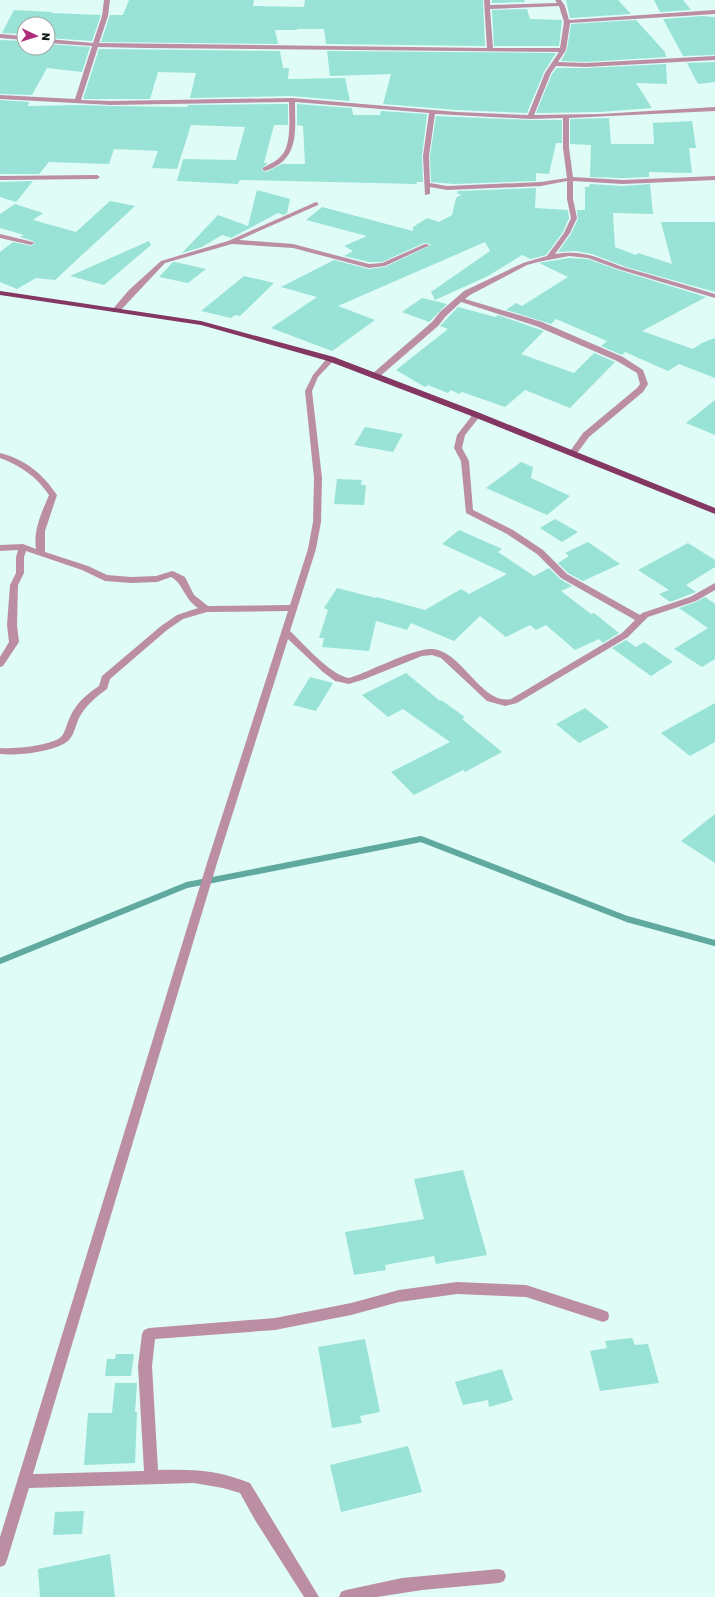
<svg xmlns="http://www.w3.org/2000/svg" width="715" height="1597" font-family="Rubik,sans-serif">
<rect width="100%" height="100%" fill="#e0fcf7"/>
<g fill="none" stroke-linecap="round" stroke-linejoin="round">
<polyline stroke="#5fa99e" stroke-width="6" points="0,961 187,885 421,839 627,919 715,943"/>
</g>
<g fill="#98e2d6">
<polygon points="129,0 254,0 253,6 304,7 305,0 483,0 485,46 326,44 324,29 297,29 297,30 275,30 278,44 101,42 110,15 123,15"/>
<polygon points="492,0 524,0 525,2 492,3"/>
<polygon points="566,0 618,0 631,14 570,18"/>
<polygon points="654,0 683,0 691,10 660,12"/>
<polygon points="527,9 530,19 562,20 559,46 494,46 492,10"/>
<polygon points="14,10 52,12 51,13 101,15 92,41 48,38 48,24 24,24 24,34 2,33"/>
<polygon points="702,16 715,17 715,55 683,56 663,19"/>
<polygon points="636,20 665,52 666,57 586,62 561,61 567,50 571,24"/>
<polygon points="0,40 24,41 24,48 48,48 48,44 90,47 82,72 47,68 32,95 0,94"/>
<polygon points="99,49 280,51 283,68 289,68 288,79 345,78 350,101 292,96 190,98 196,73 158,72 150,99 83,99"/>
<polygon points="327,51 556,53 544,72 527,113 457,110 383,104 391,74 330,76"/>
<polygon points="715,62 715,82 698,84 687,63"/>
<polygon points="666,64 667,84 636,83 652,108 600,112 536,113 552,74 557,68 586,68"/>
<polygon points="0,100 29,102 28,106 80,105 111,106 187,107 188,105 288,104 288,125 274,125 264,163 268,163 261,169 266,172 282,164 305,164 303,126 297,125 297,104 352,108 353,115 380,115 381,111 427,114 422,156 423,182 416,182 417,184 242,180 239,181 238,184 177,181 183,159 236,160 245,127 191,125 177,169 152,168 158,151 114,149 109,164 49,162 39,174 0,174"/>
<polygon points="436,116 530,120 562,120 562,143 556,143 549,174 536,173 536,181 454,184 431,182 430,156"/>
<polygon points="609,118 611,144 654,144 653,123 692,121 696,148 689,148 692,173 649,172 649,177 623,178 590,177 591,145 570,144 570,119"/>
<polygon points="0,181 0,182 33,181 16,202 0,197"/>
<polygon points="590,184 623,186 650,184 653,214 613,213 615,247 636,255 638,253 672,264 661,222 715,222 715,292 626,267 592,254 575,251 558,252 571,234 578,219 577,210 585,210 585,187 589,187"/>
<polygon points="536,188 535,208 568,210 569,218 563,232 546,255 531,259 522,255 488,276 435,300 431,292 490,251 485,242 338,306 375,320 332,351 271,328 317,297 281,287 334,260 369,269 385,267 431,245 430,244 424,243 382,262 369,262 344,256 353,251 344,246 367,236 306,220 322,207 413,231 413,227 427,218 439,222 452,215 456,198 462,194 457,194 458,191"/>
<polygon points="257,190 290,199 287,213 284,215 278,213 231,238 222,235 202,247 182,253 218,215 248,226"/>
<polygon points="110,201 135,206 55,280 36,278 17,289 0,282 0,252 13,242 31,246 35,243 33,241 20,237 24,235 0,228 0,214 15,204 43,213 33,220 76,232"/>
<polygon points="149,241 151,245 104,285 70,276"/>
<polygon points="569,258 588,259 618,270 706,297 642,331 693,349 702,343 715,338 715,378 679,364 668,371 625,352 622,355 601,346 607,341 556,319 551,324 506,310 516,303 522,306 568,277 539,263"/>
<polygon points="173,262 175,262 206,269 188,283 159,277"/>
<polygon points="244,276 274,283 240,316 235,315 231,318 201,311"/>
<polygon points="422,298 447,304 429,322 402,312"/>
<polygon points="458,307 495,317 498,315 544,331 521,354 574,373 594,353 615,362 570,408 525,390 505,407 462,392 459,394 451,390 448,393 428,385 425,387 396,370 448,329 440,326"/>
<polygon points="715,400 715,435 686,423"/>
<polygon points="365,427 403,434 393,452 354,445"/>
<polygon points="521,462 533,467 531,478 570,496 547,515 486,488"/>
<polygon points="337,479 362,480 361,485 366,485 364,505 334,504"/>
<polygon points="555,519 578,532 562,542 540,528"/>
<polygon points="459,530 502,549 498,552 534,576 549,568 560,579 572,586 561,591 591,614 594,613 619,633 603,643 599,639 575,650 546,625 536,630 530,625 506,637 480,616 454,641 411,623 407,630 376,621 369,651 322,647 324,638 319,638 328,610 324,608 337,588 376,598 377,597 425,610 461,589 469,594 507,574 442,544"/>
<polygon points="588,542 620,564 583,581 568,573 558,563 569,556 565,553"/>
<polygon points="688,543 715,560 715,567 686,585 696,592 670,602 659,594 669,590 638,570"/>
<polygon points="705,597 715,604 715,659 702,667 674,649 708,628 679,608 696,602"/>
<polygon points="626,640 636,647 644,642 673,662 651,676 612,648"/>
<polygon points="406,673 440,701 441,700 465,717 462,719 502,752 465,772 463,770 414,795 391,772 450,742 403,709 388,717 362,695"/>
<polygon points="310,677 333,683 316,711 293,705"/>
<polygon points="715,703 715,742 690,756 661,733"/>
<polygon points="585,708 609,727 579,743 556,724"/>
<polygon points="715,814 715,863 681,841"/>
<polygon points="463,1170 487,1255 436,1264 434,1256 385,1265 386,1270 354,1275 345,1232 424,1219 414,1179"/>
<polygon points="632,1338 635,1345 648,1344 659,1383 600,1391 590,1351 607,1348 605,1341"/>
<polygon points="365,1339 380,1412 360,1416 362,1423 332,1428 318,1347"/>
<polygon points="116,1354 134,1354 131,1376 105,1376 107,1359 115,1359"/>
<polygon points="502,1369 513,1400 489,1407 488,1400 463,1405 455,1382"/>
<polygon points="115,1383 137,1383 135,1412 137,1412 135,1463 84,1465 88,1413 112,1413"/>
<polygon points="408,1446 422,1492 341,1512 330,1465"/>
<polygon points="84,1511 82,1534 53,1535 55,1512"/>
<polygon points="110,1554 115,1597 40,1597 38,1569"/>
</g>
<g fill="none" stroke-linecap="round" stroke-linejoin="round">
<g fill="#bb8ea4" fill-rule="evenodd">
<path d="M104 0H110L108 16 99 43 487 48 484 0H490V5L557 3 555 0H561L565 6 569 20 715 10V14L570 23 566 50 558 62 586 63 715 56V60L586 67 556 66 551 73 534 115 600 114 715 107V111L569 118V148L573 177 623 180 715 176V180L623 184 573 181V199L577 218 570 233 555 254C586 249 598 259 626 268 656 276 685 285 715 294V298L618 269 588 258 569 256 538 262 527 265 470 295 465 299 542 322 623 357 643 370 648 384 643 392 589 437 575 456H572L568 454 583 433 637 388 640 384 637 373 617 361 536 326 461 302 446 316 438 326 378 378H372V374L432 322 440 312 464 291 523 263 547 256 564 233 571 218 567 199V181L541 186 447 190 430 187V194L425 195 423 156 429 113 295 102C295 132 300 160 265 171L262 169 263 168C269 164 276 162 281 156 292 146 289 116 289 102L111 105 0 99V95L75 99 92 46 48 43V39L93 43 102 16ZM559 6 564 22 560 48H493L490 9ZM98 47 146 48 559 52 545 73 528 115 457 112 292 98 111 101 81 100ZM435 114 530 119 563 118V148L567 178 541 182 447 186 430 183 429 156Z"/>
<polygon points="0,34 24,36 24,40 0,38"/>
<polygon points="0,176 97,175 100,177 97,179 0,180"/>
<polygon points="316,202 318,203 318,205 239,240 293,244 369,264 382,263 425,244 430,245 385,266 369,268 293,248 232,244 165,263 119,312 113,312 112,310 129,290 161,261 228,241"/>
<polygon points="0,234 33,242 34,243 31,245 0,238"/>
<path d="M328 357H331L335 359 318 377 312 391 322 478 321 522 316 549 290 631C305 645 329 674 349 678 369 672 415 647 433 649 463 652 481 705 511 699L622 633 635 620 561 578 537 554 507 534 466 513 461 461 454 448 457 435 474 413H477L481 415 465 435 462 448 469 461 473 510 513 530 543 550 567 574 640 615 642 613 690 597 715 583V590L696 601 648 617 628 637 517 703 505 706 487 701 441 658 432 655 422 656 365 679 349 684 335 681 323 672 288 639 217 863 33 1474 144 1471 138 1366 142 1334 144 1330 149 1328 275 1318 351 1303 399 1290 457 1282 526 1285 603 1310 608 1312 609 1316 608 1320 603 1322 526 1297 457 1294 399 1302 351 1315 275 1330 155 1339 152 1366 158 1470C192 1469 218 1470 250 1483L319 1597H304L255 1520 240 1493 223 1488 194 1483 29 1488 7 1560 5 1565 0 1567V1537L207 863 288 611 207 612 183 619 167 630 110 679 107 689C96 697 86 705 79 718 76 724 74 735 69 740 57 752 16 756 0 754V748C14 749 50 746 61 737 65 733 67 723 70 717 76 703 87 694 99 686L102 676 161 626 177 615 198 608C184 599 183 583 171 577L157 582 131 583 105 581 82 570 26 551 24 557V573L18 585 17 625 19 642 3 666 0 667V657L9 642 7 625 10 585 16 573V557L18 550 0 551V545L23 544 36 549C33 530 42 512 49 495 36 476 21 466 0 458V453C25 459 43 474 57 495L45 531V552L88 566 107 575 131 577 156 576 172 571 175 572 185 577 194 595 208 606 290 605 308 549 313 522 314 478 305 391 313 375Z"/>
<polygon points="499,1569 504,1571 506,1576 504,1581 499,1583 422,1590 377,1597 339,1597 341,1592 346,1590 402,1578"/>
</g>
<polygon fill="#833762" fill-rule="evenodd" points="0,291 201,321 334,357 480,413 715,508 715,514 474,417 328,361 201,325 0,295"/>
</g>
<g transform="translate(36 36) rotate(94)"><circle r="19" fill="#ffffff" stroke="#9ea2a2"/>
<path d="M0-3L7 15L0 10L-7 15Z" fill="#ac2c7a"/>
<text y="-6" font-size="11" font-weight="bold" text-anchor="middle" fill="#0d1716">N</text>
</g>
</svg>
